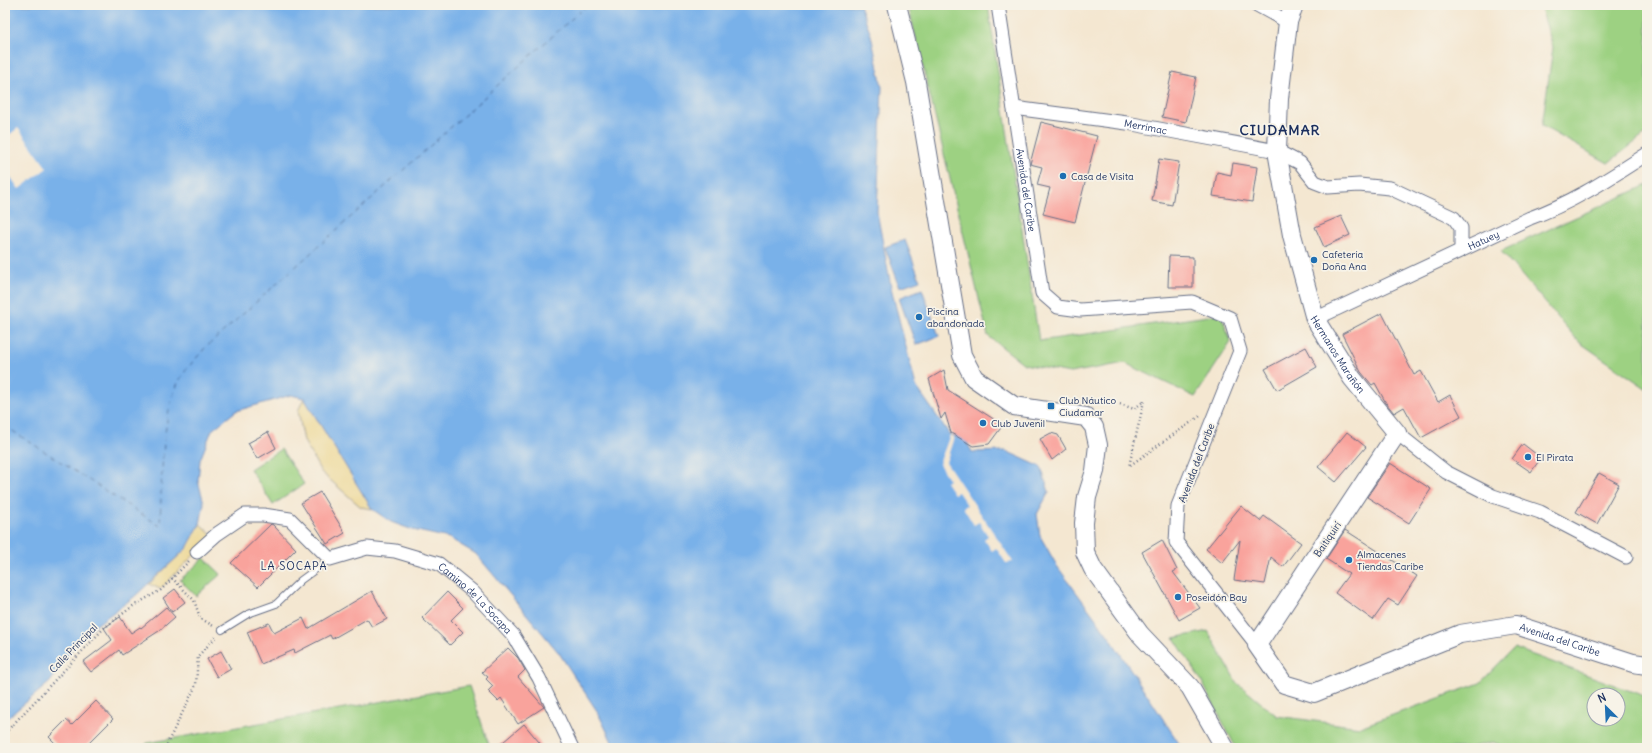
<svg xmlns="http://www.w3.org/2000/svg" width="1652" height="753" font-family="Delius,sans-serif">
<rect width="100%" height="100%" fill="#f7f3e8"/>
<filter id="ink" filterUnits="userSpaceOnUse"><feTurbulence type="fractalNoise" baseFrequency=".025" numOctaves="2"/><feDisplacementMap in="SourceGraphic" scale="8" xChannelSelector="R" yChannelSelector="G"/><feConvolveMatrix kernelMatrix="1 2 1 2 8 2 1 2 1" color-interpolation-filters="sRGB"/></filter>
<filter id="wash" filterUnits="userSpaceOnUse"><feTurbulence type="fractalNoise" baseFrequency=".012" numOctaves="4" result="noise"/><feDisplacementMap in="SourceGraphic" scale="16" xChannelSelector="R" yChannelSelector="G"/><feGaussianBlur stdDeviation="0.9" result="paint"/><feColorMatrix in="noise" values="0 0 0 0 0 0 0 0 0 0 0 0 0 0 0 0 0 1.4 0 .05"/><feComposite in="paint" operator="in"/></filter>
<g filter="url(#wash)">
<rect width="100%" height="100%" fill="#f4e7d1"/>
<g fill="#9dd182" stroke="#5c8070" fill-rule="evenodd">
<polygon points="908,5 988,5 1039,341 1221,314 1231,342 1195,397 1125,363 1070,373 1024,364 988,336"/>
<polygon points="1540,5 1647,5 1647,133 1608,163 1542,126 1553,47"/>
<polygon points="1647,185 1647,389 1579,342 1501,251"/>
<polygon points="281,449 304,484 273,505 250,469"/>
<polygon points="204,558 221,574 196,596 180,580"/>
<path d="M1208 631 1237 683 1277 716 1360 727 1480 683 1514 648 1647 697V748H1507L1493 742 1468 748H1236L1201 680 1174 638ZM1594 695H1618V719H1594Z"/>
<polygon points="469,686 490,748 143,748 147,743"/>
</g>
<g fill="#eeda9e" stroke="#84847e">
<polygon points="304,398 372,509 361,507 321,472 304,441 298,411"/>
<polygon points="200,524 213,536 160,589 149,584 187,548"/>
</g>
<g fill="#79b1e9" stroke="#4a70a4">
<polygon points="5,5 860,5 871,35 882,87 877,212 892,292 916,386 950,435 964,437 972,452 1006,451 1041,467 1049,492 1037,514 1040,536 1057,566 1110,638 1182,748 615,748 597,711 559,653 476,554 449,538 413,530 391,522 372,509 304,398 291,395 236,411 212,430 200,460 198,481 204,503 200,524 187,548 134,597 80,637 50,682 5,720"/>
<polygon points="905,240 920,280 900,287 885,247"/>
<polygon points="922,289 939,336 916,345 899,298"/>
</g>
<g fill="#f4e7d1">
<polygon points="18,128 47,168 19,189 5,169 5,138"/>
<polygon points="950,435 954,437 946,462 1013,562 1006,563 996,548 992,551 984,539 988,536 979,522 974,525 963,507 967,505 958,492 954,494 946,482 949,480 939,464"/>
</g>
<g fill="none" stroke-linecap="round" stroke-linejoin="round">
<path stroke="#375688" stroke-width="1" stroke-dasharray="5 4" stroke-linecap="butt" d="M5 426 160 526C162 485 160 410 182 376 188 366 197 358 204 349L587 5"/>
</g>
<g id="blocks">
<g fill="#f9a39c">
<polygon points="1172,72 1196,77 1186,122 1162,117"/>
<polygon points="1041,122 1097,136 1075,222 1043,214 1050,188 1037,185 1042,167 1030,164"/>
<polygon points="1159,159 1179,162 1172,205 1152,201"/>
<polygon points="1233,163 1257,167 1252,202 1213,196 1217,172 1231,175"/>
<polygon points="1341,216 1350,235 1324,247 1315,227"/>
<polygon points="1169,256 1193,257 1193,287 1168,287"/>
<polygon points="1382,313 1414,375 1421,371 1438,402 1450,395 1461,416 1421,438 1404,407 1394,413 1386,403 1375,383 1372,385 1361,372 1342,334"/>
<polygon points="1306,347 1317,367 1277,390 1265,369"/>
<polygon points="944,370 948,390 1003,425 989,444 973,446 951,433 945,413 941,419 929,379"/>
<polygon points="268,432 276,448 257,459 248,443"/>
<polygon points="1347,432 1366,447 1336,482 1318,467"/>
<polygon points="1051,433 1058,435 1066,449 1052,460 1040,439"/>
<polygon points="1523,444 1541,458 1531,472 1512,459"/>
<polygon points="1390,463 1431,489 1409,523 1367,497"/>
<polygon points="1599,473 1619,484 1597,524 1576,512"/>
<polygon points="320,492 345,533 327,544 301,503"/>
<polygon points="1241,506 1260,521 1264,516 1301,543 1283,567 1271,557 1265,584 1234,580 1240,540 1222,563 1206,549"/>
<polygon points="271,524 273,525 296,549 258,587 231,563"/>
<polygon points="1345,530 1417,576 1398,605 1388,599 1373,620 1335,593 1349,574 1326,559"/>
<polygon points="1162,540 1177,570 1173,572 1200,608 1179,620 1142,552"/>
<polygon points="175,589 185,602 172,612 163,598"/>
<polygon points="372,591 387,619 372,627 367,619 332,639 330,635 295,653 294,650 261,664 247,632 269,623 274,633 303,618 308,629"/>
<polygon points="447,592 463,608 451,620 463,632 450,645 422,618"/>
<polygon points="166,607 175,617 159,631 122,655 119,650 91,672 83,662 112,640 104,628 120,617 131,633 140,627 141,628"/>
<polygon points="508,648 518,658 525,670 518,677 544,707 518,724 501,698 498,701 488,691 493,686 486,679 488,677 482,672"/>
<polygon points="221,651 231,669 217,677 207,659"/>
<polygon points="96,701 113,719 84,748 60,748 49,737 66,720 72,725"/>
<polygon points="524,724 544,748 496,748"/>
</g>
</g>
</g>
<g filter="url(#ink)">
<use href="#blocks" fill-opacity="0" stroke="#676f86" stroke-width="1"/>
<g fill="none" stroke-linecap="round" stroke-linejoin="round">
<g stroke="#676f86" stroke-width="8">
<polyline id="lane" points="222,630 248,614 276,604 301,580 330,559"/>
</g>
<g stroke="#676f86" stroke-width="15">
<g id="street">
<path id="s1" d="M998 5 1042 293 1058 307 1080 310 1192 302 1230 318 1240 351 1178 506 1176 542 1257 645"/>
<polyline points="1257,5 1288,22"/>
<path id="s2" d="M1014 108 1127 123 1277 151 1300 163 1315 182 1328 187 1359 185 1390 188 1454 218 1461 228V250"/>
<path id="s3" d="M1315 319 1530 218C1574 202 1608 179 1647 154"/>
<polyline points="1397,433 1446,472 1493,496 1540,512 1626,557"/>
<path id="s4" d="M197 552 217 534 245 515H263L290 519 330 559 367 548 395 551 439 564 472 591 513 635 539 678 572 748"/>
</g>
</g>
<g stroke="#676f86" stroke-width="20">
<g id="secondary">
<polyline points="897,5 916,82 962,355 974,378 1014,406 1086,417 1094,427 1098,445 1095,471 1087,497 1084,523 1085,552 1093,569 1140,634 1190,687 1225,748"/>
<path id="s5" d="M1294 5 1288 22 1279 99 1277 151 1292 235 1315 319 1352 378 1397 433 1257 645 1284 684 1314 693 1460 634 1516 625 1633 663 1647 665"/>
</g>
</g>
<g stroke="#676f86" stroke-width="2.5" stroke-dasharray="1 3" stroke-linecap="butt">
<polyline points="1120,404 1134,409 1144,401 1129,466 1200,416"/>
<polyline points="172,578 194,600 200,618 215,627"/>
<polyline points="5,733 104,628 133,606 161,590 189,561"/>
<polyline points="165,748 196,685 198,656 216,637"/>
</g>
<use href="#lane" stroke="#fff" stroke-width="6"/>
<use href="#street" stroke="#fff" stroke-width="13"/>
<use href="#secondary" stroke="#fff" stroke-width="18"/>
</g>
</g>
<g fill="#1f6fb2" stroke="#f7f3e8" stroke-width="1.5">
<circle cx="1063" cy="176" r="4"/>
<circle cx="1314" cy="260" r="4"/>
<circle cx="919" cy="317" r="4"/>
<rect x="1047" y="402" width="8" height="8" rx="2"/>
<circle cx="983" cy="423" r="4"/>
<circle cx="1528" cy="457" r="4"/>
<circle cx="1349" cy="560" r="4"/>
<circle cx="1178" cy="597" r="4"/>
</g>
<g text-anchor="middle" stroke-width="3.5" stroke-linejoin="round" paint-order="stroke">
<g font-size="10" fill="#1b2f5e" stroke="#f7f3e8">
<text dy="4" stroke="none"><textPath href="#s2" startOffset="133">Merrimac</textPath></text>
<text dy="4" stroke="none"><textPath href="#s1" startOffset="187">Avenida del Caribe</textPath></text>
<text dy="4" stroke="none"><textPath href="#s3" startOffset="186">Hatuey</textPath></text>
<text dy="4" stroke="none"><textPath href="#s5" startOffset="362">Hermanos Marañón</textPath></text>
<text transform="translate(1196 463) rotate(-69)" y="4">Avenida del Caribe</text>
<text transform="translate(1327 539) rotate(-56)" y="4">Baitiquirí</text>
<text dy="4" stroke="none"><textPath href="#s4" startOffset="325">Camino de La Socapa</textPath></text>
<text dy="4" stroke="none"><textPath href="#s5" startOffset="1054">Avenida del Caribe</textPath></text>
<text transform="translate(73 648) rotate(-46)" y="4">Calle Principal</text>
</g>
<g font-size="10" fill="#1b2f5e" stroke="#f7f3e8" text-anchor="start">
<text x="1071" y="180">Casa de Visita</text>
<text x="1322" y="258">Cafetería<tspan x="1322" dy="12">Doña Ana</tspan></text>
<text x="927" y="315">Piscina<tspan x="927" dy="12">abandonada</tspan></text>
<text x="1059" y="404">Club Náutico<tspan x="1059" dy="12">Ciudamar</tspan></text>
<text x="991" y="427">Club Juvenil</text>
<text x="1536" y="461">El Pirata</text>
<text x="1357" y="558">Almacenes<tspan x="1357" dy="12">Tiendas Caribe</tspan></text>
<text x="1186" y="601">Poseidón Bay</text>
</g>
<g font-size="11" letter-spacing="1" fill="#1b2f5e" stroke="#f7f3e8">
<text x="294" y="570">LA SOCAPA</text>
</g>
<g font-size="14" font-weight="bold" letter-spacing="1" fill="#1b2f5e" stroke="#f7f3e8">
<text x="1280" y="135">CIUDAMAR</text>
</g>
</g>
<rect width="1652" height="753" fill="none" stroke="#f7f3e8" stroke-width="20"/>
<g transform="translate(1606 707) rotate(336)"><circle r="19" fill="#f7f3e8" stroke="#9fa5b1"/>
<path d="M0-3L7 15L0 10L-7 15Z" fill="#1f6fb2"/>
<text y="-6" font-size="11" font-weight="bold" text-anchor="middle" fill="#1b2f5e">N</text>
</g>
</svg>
